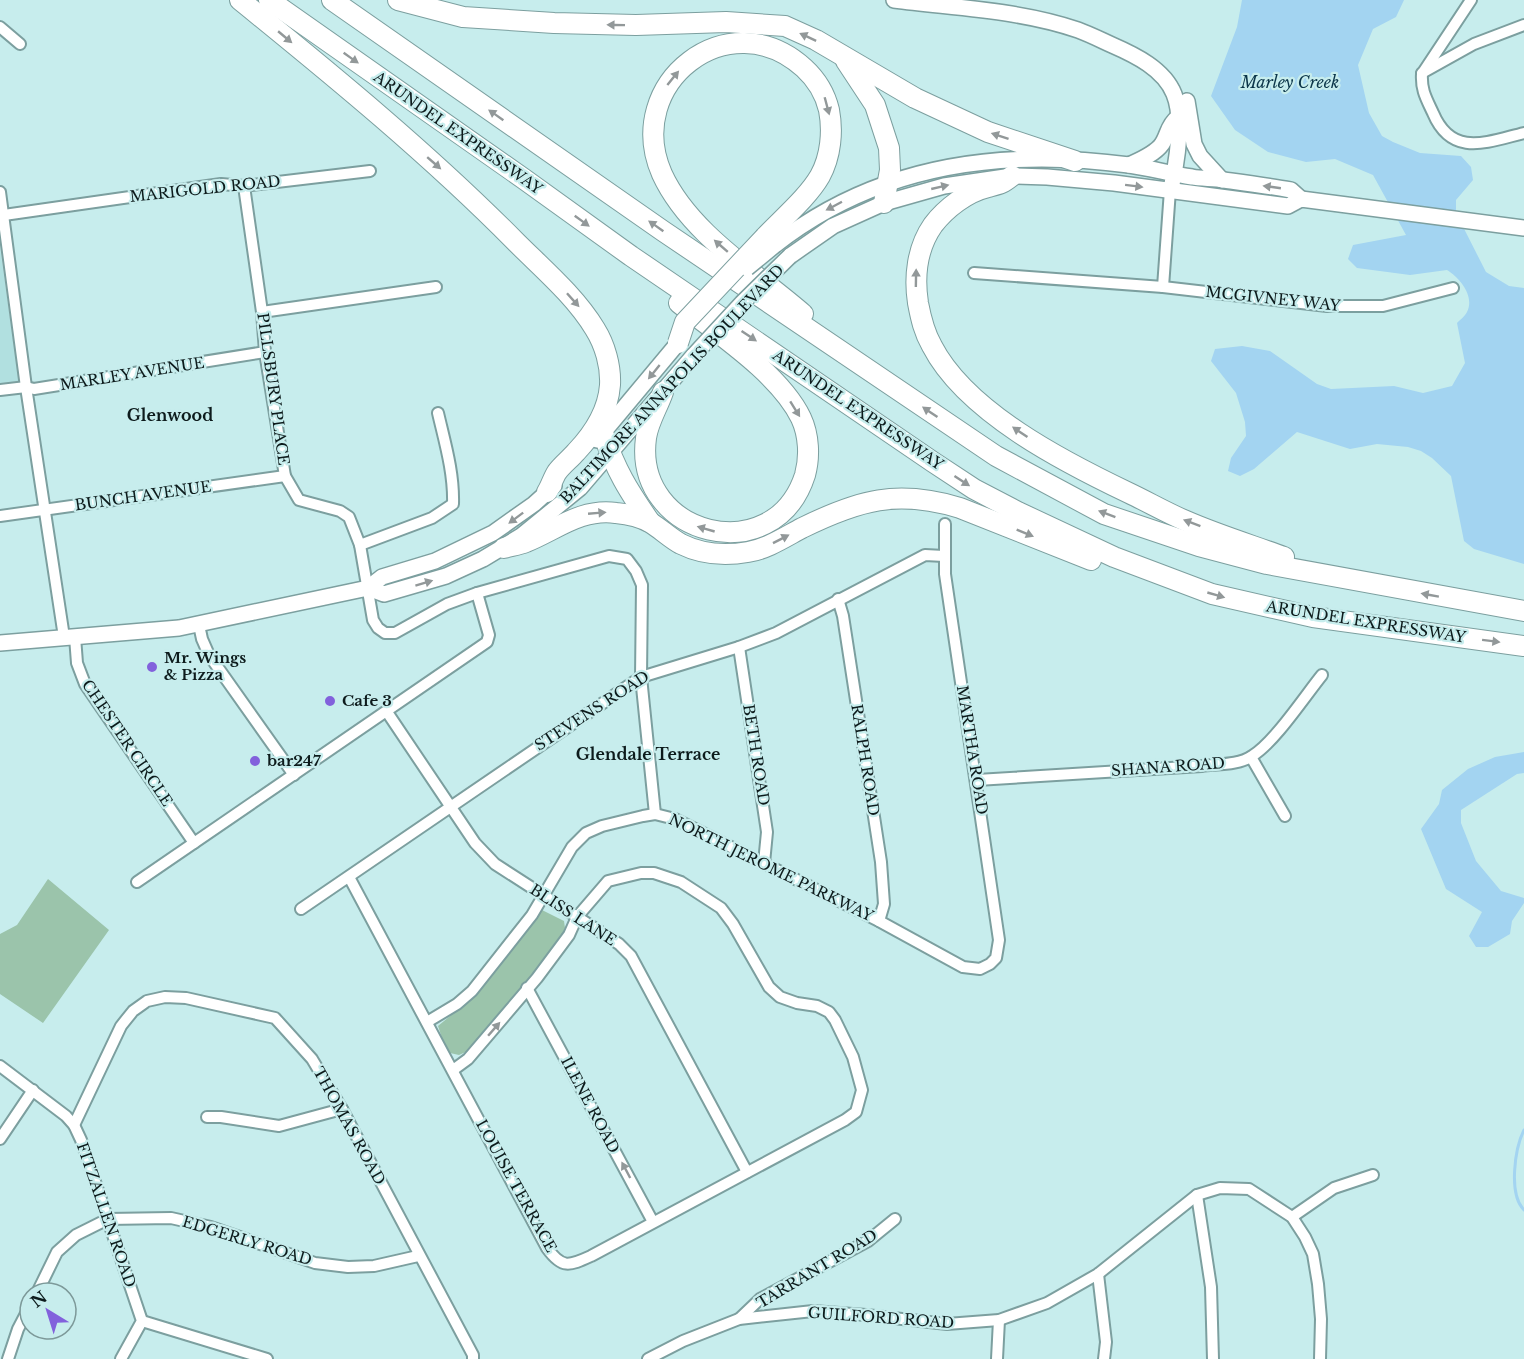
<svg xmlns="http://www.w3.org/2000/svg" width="1524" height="1359" font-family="'Libre Baskerville',serif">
<rect width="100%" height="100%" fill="#c7eded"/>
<polygon fill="#b1e0e0" points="0,247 19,382 0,384"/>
<g fill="#9bc4ab">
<polygon points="48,879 109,930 43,1023 0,994 0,934 17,925"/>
<polygon points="540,909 564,921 565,928 560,942 468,1051 459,1055 450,1053 443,1041 438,1026 473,997 517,942"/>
</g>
<g fill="#a3d4f1">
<path d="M1242 0H1404L1396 17 1373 29 1358 65 1369 113 1382 136 1393 142 1420 153 1461 156 1471 167 1473 180 1456 200V213L1486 272 1509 286 1524 288V564L1474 549 1464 541 1451 476 1432 458 1421 451 1408 447 1377 444 1350 449 1297 432 1254 469 1240 476 1228 471 1231 458 1246 436 1245 422 1236 393 1211 361 1215 349 1242 346 1270 351 1317 384 1331 389 1394 386 1423 393 1452 386 1465 363 1457 323C1460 320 1465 316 1467 312 1475 296 1460 278 1447 270L1410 275 1357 268 1348 259 1353 245 1406 235 1373 175 1335 159 1306 162 1268 152 1235 130 1211 96 1237 27Z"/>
<polygon points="1524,752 1524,773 1517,774 1461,810 1461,823 1476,861 1501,891 1524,898 1524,903 1512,921 1510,934 1488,947 1476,947 1469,936 1482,912 1446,889 1421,829 1439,804 1442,790 1468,769 1495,757"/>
</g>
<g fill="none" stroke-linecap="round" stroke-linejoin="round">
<path stroke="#a3d4f1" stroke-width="3" d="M1524 1130C1515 1148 1508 1194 1524 1210"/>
<g stroke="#7c9f9f" stroke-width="14">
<g id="minor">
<path d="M1471 0 1422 74C1421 90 1426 98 1433 113 1452 158 1487 142 1524 133"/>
<polyline points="0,27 20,44"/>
<polyline points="1422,73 1474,44 1524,25"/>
<polyline points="244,186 262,312 265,352 285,476 299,500 340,511 349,517 360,545 373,620 378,628 385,633 395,633 447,604 477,593 609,556 627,559 636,571 642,585 641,677 655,814"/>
<polyline points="0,192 26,387 64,637"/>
<polyline points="4,215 221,184 244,186 370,171"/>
<polyline points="974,273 1163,287 1327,306 1383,306 1453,288"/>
<polyline points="1163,287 1170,190"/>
<polyline points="262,312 436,287"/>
<polyline points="0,390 26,387 34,389 265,352"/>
<polyline points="0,516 285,476"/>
<path d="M360 545 432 518 453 504C454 473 445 443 438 413"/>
<polyline points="838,599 843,616 881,862 884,904 879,921"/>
<polyline points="199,625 202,639 209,655 294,775"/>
<polyline points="75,637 77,663 85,684 194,843"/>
<polyline points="739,647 767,832 764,863"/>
<polyline points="387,712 475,843 495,864 619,944 631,956 747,1172"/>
<polyline points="1251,757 1285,816"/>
<path d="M977 780 1202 766C1218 764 1239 765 1252 756 1274 743 1305 696 1322 675"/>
<path d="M349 877 547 1248C562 1269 569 1266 591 1256L845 1120 856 1112 862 1090 853 1057 835 1020 829 1012 817 1006 797 1003 780 997 769 987 733 924 721 908 681 882 654 873H641L608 881 577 917 569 935 537 978 468 1059 453 1070"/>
<polyline points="137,882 487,642 489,635 477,593"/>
<polyline points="301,909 641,677 739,647 776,633 925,555 944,556"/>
<polyline points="527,988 653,1222"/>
<polyline points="427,1022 457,1004 472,991 532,915 572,847 586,833 602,826 643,816 655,814 675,819 879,921 963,967 980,969 990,964 996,958 999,940 945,574 945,524"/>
<polyline points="0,1066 66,1116 74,1125 81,1140 142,1321 121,1359"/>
<polyline points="207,1117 221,1117 279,1126 342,1109"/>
<polyline points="74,1125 121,1026 133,1011 147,1001 165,997 186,998 275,1018 312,1059 342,1109 473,1355 473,1359"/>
<polyline points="0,1139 33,1090"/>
<polyline points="1197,1195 1211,1287 1213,1359"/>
<polyline points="1292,1217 1334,1188 1373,1175"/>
<polyline points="1098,1274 1106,1342 1104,1359"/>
<polyline points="37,1293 57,1252 76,1235 108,1219 171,1218 211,1227 315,1263 348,1267 374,1266 418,1256"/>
<polyline points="739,1319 760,1299 868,1241 895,1219"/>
<polyline points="142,1321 267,1359"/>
<polyline points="8,1359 18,1329 30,1306"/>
<polyline points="648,1359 683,1341 739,1319 813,1311 866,1315 947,1324 999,1320 1047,1303 1098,1274 1197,1195 1220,1188 1249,1189 1292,1217 1305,1237 1313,1254 1318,1284 1321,1319 1320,1359"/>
<polyline points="997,1359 999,1320"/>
</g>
</g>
<g stroke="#7c9f9f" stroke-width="18">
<g id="secondary">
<path d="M894 0C955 8 1020 10 1078 30 1089 34 1101 40 1112 45 1135 55 1164 69 1174 94 1184 118 1177 160 1172 184"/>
<polyline points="1187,101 1194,144 1200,156 1222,180"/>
<path d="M1129 165C1140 160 1155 154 1162 144 1168 135 1168 125 1177 118"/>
<path d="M775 245C878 164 1003 148 1129 165 1150 168 1171 174 1192 177 1202 179 1213 178 1224 180 1246 183 1269 186 1291 190L1301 199"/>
<polyline points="790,256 833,226 884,203 944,186 1012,176 1047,177 1114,183 1288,206 1301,199 1524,228"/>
<polyline points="597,440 678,343"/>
<polyline points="368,588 384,594 446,576 483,559 521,536 580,488 694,355"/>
<polyline points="0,643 179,628 368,588 382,577 435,561 493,533 534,504 554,486"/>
</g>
</g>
<g stroke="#7c9f9f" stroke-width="22">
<g id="motorway">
<path d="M240 0C335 77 430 155 516 242 543 269 575 296 595 329 605 345 611 366 610 385 608 412 594 433 576 452 570 459 562 465 557 472 553 478 551 486 547 492"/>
<polyline points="269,0 524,179 631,256 933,462 974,489 1018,512 1114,557 1212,594 1313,617 1524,646"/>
<polyline points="332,0 663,231 996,456 1104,514 1199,546 1267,564 1524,611"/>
<polyline points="398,0 463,17 554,23 636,25 726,22 785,26 816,40 915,98 988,132 1075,161"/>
<polyline points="846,61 875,105 889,148 890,170 884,203"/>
<path d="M1012 176C1002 184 1000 184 988 187 967 192 946 208 933 225 917 248 914 277 918 303 921 319 924 332 932 346 966 412 1064 462 1129 493 1148 502 1167 513 1186 521 1218 535 1251 545 1284 557"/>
<path d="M765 237C782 219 808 197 820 176 831 156 833 131 829 110 825 93 816 79 804 68 729 0 622 83 662 174 689 233 756 273 803 314"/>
<path d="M663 392C658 407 648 422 646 438 633 536 774 572 805 475 810 457 809 435 801 418 780 374 717 333 679 303"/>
<path d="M603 433C616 471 628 490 650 522"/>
<path d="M504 548C511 546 519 545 526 542 556 530 581 508 616 513 627 514 641 517 651 523 661 529 670 538 681 544 701 554 725 556 748 552 767 549 785 537 802 528 859 500 897 489 960 508L1091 560"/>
</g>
</g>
<use href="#minor" stroke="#fff" stroke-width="10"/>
<use href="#secondary" stroke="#fff" stroke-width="15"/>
<use href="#motorway" stroke="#fff" stroke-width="20"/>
<g stroke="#7c9f9f" stroke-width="18" stroke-linecap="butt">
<g id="secondary-bridge">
<polyline points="747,268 775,245"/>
<polyline points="694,355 742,303 790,256"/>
</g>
</g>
<g stroke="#7c9f9f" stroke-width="22" stroke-linecap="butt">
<polyline id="motorway-bridge" points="678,343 685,322 765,237"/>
</g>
<use href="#secondary-bridge" stroke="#fff" stroke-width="15"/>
<use href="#motorway-bridge" stroke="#fff" stroke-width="20"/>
</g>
<defs><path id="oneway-solid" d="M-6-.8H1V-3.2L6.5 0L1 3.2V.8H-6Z" transform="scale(1.5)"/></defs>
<g fill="#929899">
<use href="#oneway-solid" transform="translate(616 25) rotate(-179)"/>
<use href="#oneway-solid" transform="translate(285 37) rotate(40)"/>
<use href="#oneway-solid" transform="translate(808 37) rotate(-155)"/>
<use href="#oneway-solid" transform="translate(351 58) rotate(35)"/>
<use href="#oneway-solid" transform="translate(673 78) rotate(-51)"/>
<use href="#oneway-solid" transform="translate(827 106) rotate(75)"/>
<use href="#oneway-solid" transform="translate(496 115) rotate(-145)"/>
<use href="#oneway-solid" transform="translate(1000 136) rotate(-162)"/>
<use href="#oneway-solid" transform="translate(434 163) rotate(41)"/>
<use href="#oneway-solid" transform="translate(1134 186) rotate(7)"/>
<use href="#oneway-solid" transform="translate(940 187) rotate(-13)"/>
<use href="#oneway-solid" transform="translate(1272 187) rotate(-172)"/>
<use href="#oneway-solid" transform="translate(834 206) rotate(152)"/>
<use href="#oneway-solid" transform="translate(582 221) rotate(36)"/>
<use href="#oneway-solid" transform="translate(656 226) rotate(-145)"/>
<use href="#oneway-solid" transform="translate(721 246) rotate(-139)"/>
<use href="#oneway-solid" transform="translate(916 278) rotate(-89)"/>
<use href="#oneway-solid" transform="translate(573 300) rotate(48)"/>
<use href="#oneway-solid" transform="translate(749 336) rotate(34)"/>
<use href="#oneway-solid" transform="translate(654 372) rotate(129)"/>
<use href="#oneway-solid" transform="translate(795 409) rotate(58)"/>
<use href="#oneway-solid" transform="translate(930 412) rotate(-146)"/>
<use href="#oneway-solid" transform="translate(1020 432) rotate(-146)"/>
<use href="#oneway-solid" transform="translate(962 481) rotate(33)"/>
<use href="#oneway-solid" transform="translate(597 513) rotate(-5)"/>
<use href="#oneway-solid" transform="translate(1107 514) rotate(-159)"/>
<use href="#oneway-solid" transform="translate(516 518) rotate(143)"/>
<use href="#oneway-solid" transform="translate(1192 523) rotate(-159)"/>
<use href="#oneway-solid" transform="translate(706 529) rotate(-164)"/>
<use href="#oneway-solid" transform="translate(1025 533) rotate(22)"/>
<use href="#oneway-solid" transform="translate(781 539) rotate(-27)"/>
<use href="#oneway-solid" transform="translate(424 583) rotate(-17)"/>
<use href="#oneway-solid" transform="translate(1216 595) rotate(16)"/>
<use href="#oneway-solid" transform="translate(1430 595) rotate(-170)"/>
<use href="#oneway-solid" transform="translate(1491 641) rotate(7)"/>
<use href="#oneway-solid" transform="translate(494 1029) rotate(-49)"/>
<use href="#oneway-solid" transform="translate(626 1170) rotate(-118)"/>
</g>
<g fill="#8261dc" stroke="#c7eded" stroke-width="2">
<circle cx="152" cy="667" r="6"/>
<circle cx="330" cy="701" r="6"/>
<circle cx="255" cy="761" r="6"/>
</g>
<g text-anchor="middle" stroke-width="4.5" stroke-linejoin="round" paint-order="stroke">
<g font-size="15" fill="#0d1b1c" stroke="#c7eded">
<text transform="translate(458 133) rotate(35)" y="5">ARUNDEL EXPRESSWAY</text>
<text transform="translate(205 189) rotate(-6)" y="5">MARIGOLD ROAD</text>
<text transform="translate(1273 299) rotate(6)" y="5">MCGIVNEY WAY</text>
<text transform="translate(132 374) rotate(-9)" y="5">MARLEY AVENUE</text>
<text transform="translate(672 384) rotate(-47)" y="5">BALTIMORE ANNAPOLIS BOULEVARD</text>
<text transform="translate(273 389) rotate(82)" y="5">PILLSBURY PLACE</text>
<text transform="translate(858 410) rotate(34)" y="5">ARUNDEL EXPRESSWAY</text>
<text transform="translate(143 496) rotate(-8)" y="5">BUNCH AVENUE</text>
<text transform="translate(1366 622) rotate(9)" y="5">ARUNDEL EXPRESSWAY</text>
<text transform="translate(592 711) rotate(-33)" y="5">STEVENS ROAD</text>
<text transform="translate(127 743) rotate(56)" y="5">CHESTER CIRCLE</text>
<text transform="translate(972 750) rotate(81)" y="5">MARTHA ROAD</text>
<text transform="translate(756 755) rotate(81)" y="5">BETH ROAD</text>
<text transform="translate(865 760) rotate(81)" y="5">RALPH ROAD</text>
<text transform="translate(1168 767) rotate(-4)" y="5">SHANA ROAD</text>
<text transform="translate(771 868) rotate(26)" y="5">NORTH JEROME PARKWAY</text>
<text transform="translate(573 915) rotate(33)" y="5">BLISS LANE</text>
<text transform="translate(590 1105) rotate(62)" y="5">ILENE ROAD</text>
<text transform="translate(349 1126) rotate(61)" y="5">THOMAS ROAD</text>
<text transform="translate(516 1186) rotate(61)" y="5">LOUISE TERRACE</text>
<text transform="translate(106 1215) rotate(71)" y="5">FITZALLEN ROAD</text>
<text transform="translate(247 1241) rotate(17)" y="5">EDGERLY ROAD</text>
<text transform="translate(817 1269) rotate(-31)" y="5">TARRANT ROAD</text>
<text transform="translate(881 1318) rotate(4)" y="5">GUILFORD ROAD</text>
</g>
<g font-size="15" font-weight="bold" fill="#0d1b1c" stroke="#c7eded" text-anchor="start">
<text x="164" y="663">Mr. Wings<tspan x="164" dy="17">&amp; Pizza</tspan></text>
<text x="342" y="706">Cafe 3</text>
<text x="267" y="766">bar247</text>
</g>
<g font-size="16" font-style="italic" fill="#0b3549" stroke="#c7eded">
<text x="1290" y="88">Marley Creek</text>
</g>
<g font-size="16" font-weight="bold" fill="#0d1b1c" stroke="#c7eded">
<text x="170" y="421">Glenwood</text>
<text x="648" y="760">Glendale Terrace</text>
</g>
</g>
<g transform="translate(48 1311) rotate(322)"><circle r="28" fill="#c7eded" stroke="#7d9999" stroke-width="1.5"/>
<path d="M0-4.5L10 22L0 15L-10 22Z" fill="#8261dc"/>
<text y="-9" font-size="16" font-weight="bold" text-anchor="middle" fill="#0d1b1c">N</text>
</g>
</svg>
